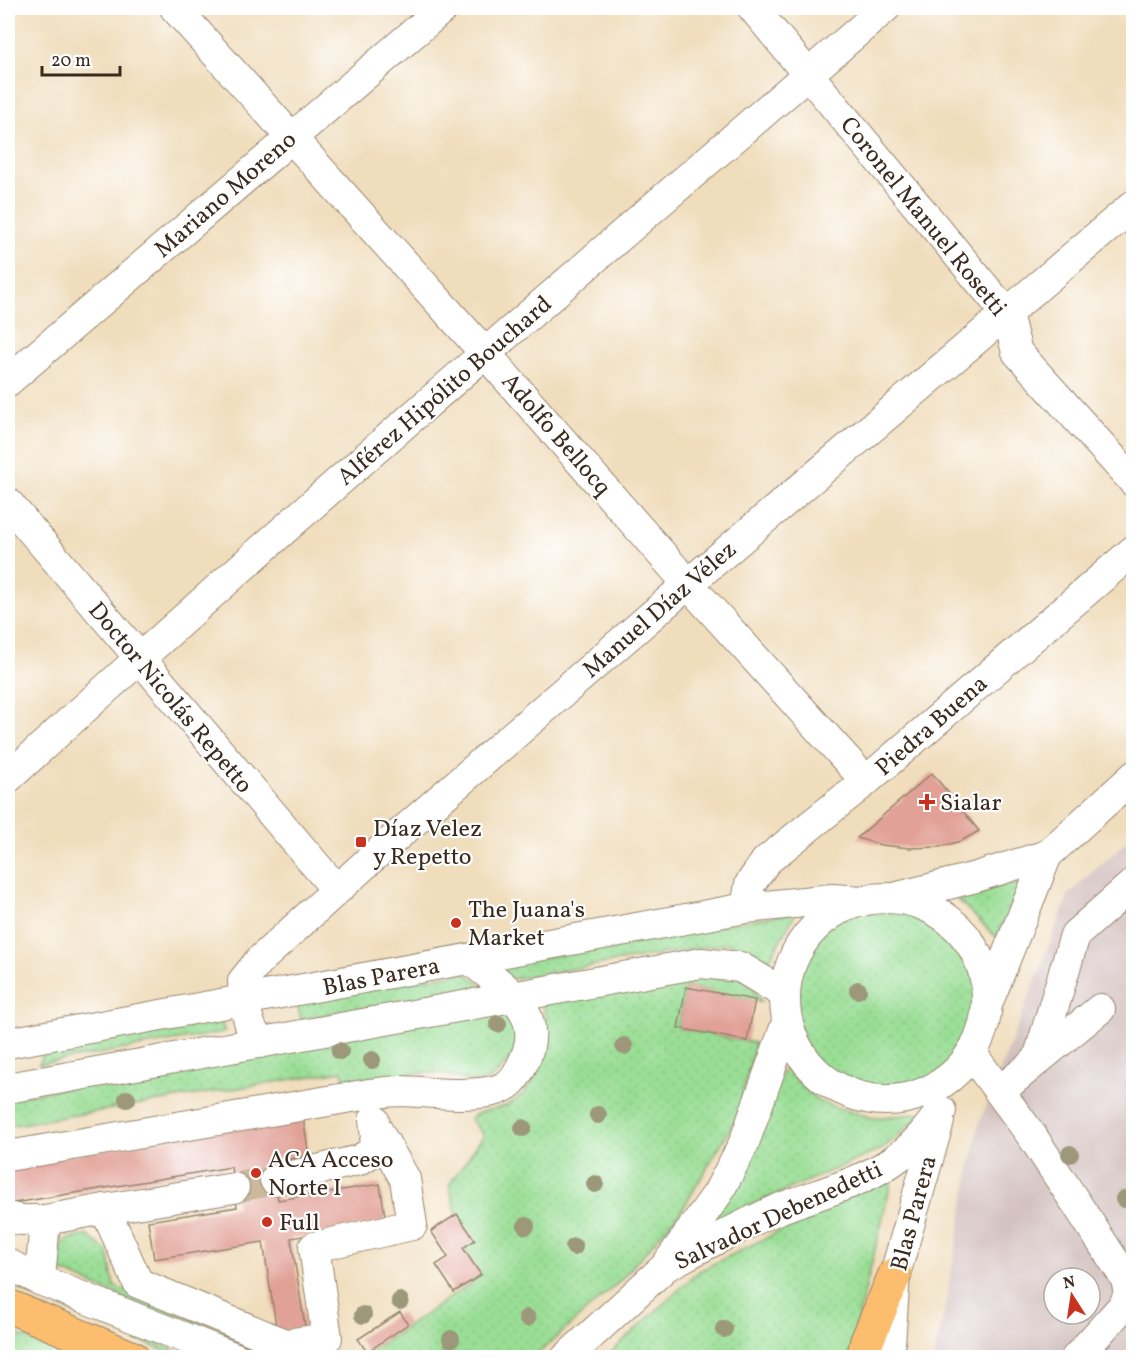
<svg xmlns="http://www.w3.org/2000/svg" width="1141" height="1365" font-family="Vollkorn,serif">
<defs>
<pattern id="grass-dots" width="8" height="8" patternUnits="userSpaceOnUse" patternTransform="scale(1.5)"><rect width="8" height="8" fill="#9ade95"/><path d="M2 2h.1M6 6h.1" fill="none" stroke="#86bf80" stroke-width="1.8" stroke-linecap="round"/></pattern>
</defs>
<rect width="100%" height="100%" fill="#fff"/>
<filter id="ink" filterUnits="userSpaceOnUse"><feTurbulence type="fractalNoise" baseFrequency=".0167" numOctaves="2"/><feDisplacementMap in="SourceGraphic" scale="12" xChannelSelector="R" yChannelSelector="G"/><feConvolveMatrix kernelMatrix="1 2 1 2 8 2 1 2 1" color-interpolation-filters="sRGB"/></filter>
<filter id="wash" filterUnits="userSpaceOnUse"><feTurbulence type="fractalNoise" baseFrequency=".008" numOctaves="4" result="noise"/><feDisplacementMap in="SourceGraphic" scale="24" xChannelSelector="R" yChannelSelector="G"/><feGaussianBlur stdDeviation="1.35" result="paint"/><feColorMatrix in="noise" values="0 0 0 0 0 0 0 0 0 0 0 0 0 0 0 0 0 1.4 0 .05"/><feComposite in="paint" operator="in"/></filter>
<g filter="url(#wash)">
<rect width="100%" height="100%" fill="#f0ddbc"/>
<path fill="#d1bfbd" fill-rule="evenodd" d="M1133 835V1357L933 1358 942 1322 978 1127 1069 894ZM1054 1278H1090V1314H1054Z"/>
<g fill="url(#grass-dots)" stroke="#6a845a" stroke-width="1.5">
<polygon points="1023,883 996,937 951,893"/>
<circle cx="886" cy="999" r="101"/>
<polygon points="796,912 770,959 728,943 512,979 495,966"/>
<path d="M726 969 747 979 762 1002 686 987 678 1028 755 1043 737 1117 682 1210 619 1282 534 1357 361 1358 474 1281 449 1185 484 1135 470 1119C480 1109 493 1110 505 1106 529 1096 548 1062 547 1036 547 1025 545 1014 543 1003Z"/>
<polygon points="464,972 485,987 301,1019 296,1001"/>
<path d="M506 1007C520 1028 522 1049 502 1068 499 1071 495 1076 492 1078 474 1088 456 1075 438 1073 408 1071 375 1079 345 1083L342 1071 8 1126 10 1098Z"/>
<polygon points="220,1019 225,1032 39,1064 47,1046"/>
<polygon points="785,1068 819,1102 873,1118 924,1113 882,1149 707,1224"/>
<polygon points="893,1175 849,1357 605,1358 699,1271"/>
<polygon points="87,1235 108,1252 114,1286 178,1314 293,1357 260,1357 59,1270 57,1251 66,1240"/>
<polygon points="8,1276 189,1357 182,1357 162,1350 8,1284"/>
<polygon points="8,1331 72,1357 8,1357"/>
</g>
<g id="blocks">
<g fill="#e2a197">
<polygon points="932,773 979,831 961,841 939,847 910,848 881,845 857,838"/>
<polygon points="686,987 755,1000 747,1041 678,1028"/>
<polygon points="303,1117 309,1156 272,1162 278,1200 380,1184 386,1222 291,1238 305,1327 277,1332 263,1242 154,1259 148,1221 237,1207 231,1167 8,1204 8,1165"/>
<polygon points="457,1214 475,1240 463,1248 481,1275 454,1292 436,1265 448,1257 431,1231"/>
<polygon points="400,1312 408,1324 367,1352 358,1339"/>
</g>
</g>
</g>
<g filter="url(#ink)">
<use href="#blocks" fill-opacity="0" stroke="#96846d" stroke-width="1.5"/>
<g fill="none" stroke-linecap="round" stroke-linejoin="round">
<polyline stroke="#ccb99c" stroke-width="30" stroke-dasharray="30 15" stroke-linecap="butt" points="234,1188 275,1180"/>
<g stroke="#96846d" stroke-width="32">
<g id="minor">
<polyline points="175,8 485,353 688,584 866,781"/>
<polyline points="753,8 1007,314 1017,352 1134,482"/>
<polyline points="8,381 443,8"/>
<polyline points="8,503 336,889"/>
<path d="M8 778C295 515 590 262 885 8"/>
<polyline points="898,897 976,877 1047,855 1134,776"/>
<circle cx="886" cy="999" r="101"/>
<polyline points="746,908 750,884 766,861 866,781 1134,550"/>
<polyline points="988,1002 1047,855"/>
<polyline points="8,1043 746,908 832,899 862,901"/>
<polyline points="259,1043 250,1025 244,1002 243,981 259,961 373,857 688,584 1134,205"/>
<polyline points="971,1053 1032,1136 1126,1279 1129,1294 1124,1305 1076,1358"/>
<polyline points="1038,1059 1075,935 1134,883"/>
<polyline points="8,1088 701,963 740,967 785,994"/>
<polyline points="1000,1091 1100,1009"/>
<path d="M8 1156 369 1094C379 1093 390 1091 401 1091 431 1092 463 1097 493 1091 509 1087 515 1080 522 1065 549 1013 505 988 469 959"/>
<polyline points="275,1180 359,1160 372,1152 376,1138 374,1120"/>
<polyline points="105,1209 234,1188"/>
<polyline points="8,1217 21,1220 45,1220"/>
<polyline points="8,1264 40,1280 235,1358"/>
<path d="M670 1264C705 1245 740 1226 776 1210 818 1193 865 1183 901 1155 917 1143 929 1127 941 1111"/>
<polyline points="40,1280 45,1220 105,1209 138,1283 285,1344 327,1338 314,1247 412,1225 405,1179 375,1126"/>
<polyline points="566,1358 665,1267 718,1193 744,1143 787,1022"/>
<polyline points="889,1358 895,1274 939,1121"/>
</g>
</g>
<g stroke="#96846d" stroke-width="35">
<g id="highway">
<polyline points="8,1306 133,1358"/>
<polyline points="863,1358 867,1341 895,1274"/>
</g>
</g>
<use href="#minor" stroke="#fff" stroke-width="30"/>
<use href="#highway" stroke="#fcbd6e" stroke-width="33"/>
</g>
<g fill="#9c9879">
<circle cx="858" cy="990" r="9"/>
<circle cx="498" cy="1024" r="9"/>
<circle cx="624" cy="1046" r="9"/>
<circle cx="340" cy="1051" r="9"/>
<circle cx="372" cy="1060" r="9"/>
<circle cx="127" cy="1099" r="9"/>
<circle cx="598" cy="1115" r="9"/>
<circle cx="523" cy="1128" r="9"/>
<circle cx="1070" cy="1154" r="9"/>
<circle cx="595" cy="1184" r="9"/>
<circle cx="1124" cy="1199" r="9"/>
<circle cx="526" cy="1226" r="9"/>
<circle cx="574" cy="1247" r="9"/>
<circle cx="400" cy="1301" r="9"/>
<circle cx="363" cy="1315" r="9"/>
<circle cx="527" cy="1318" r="9"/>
<circle cx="724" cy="1329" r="9"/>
<circle cx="451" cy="1339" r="9"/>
</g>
</g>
<g fill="#c8321e" stroke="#fff" stroke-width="2">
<path d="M924 793h6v6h6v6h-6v6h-6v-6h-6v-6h6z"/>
<rect x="355" y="836" width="12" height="12" rx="3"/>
<circle cx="456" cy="923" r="6"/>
<circle cx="256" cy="1173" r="6"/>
<circle cx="267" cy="1222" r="6"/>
</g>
<g text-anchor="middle" stroke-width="4.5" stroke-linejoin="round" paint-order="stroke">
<g font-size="24" fill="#3b2a1e" stroke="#fff">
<text transform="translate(225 194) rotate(-41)" y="8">Mariano Moreno</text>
<text transform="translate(924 216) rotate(51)" y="8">Coronel Manuel Rosetti</text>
<text transform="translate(444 390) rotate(-41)" y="8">Alférez Hipólito Bouchard</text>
<text transform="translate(557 434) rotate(49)" y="8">Adolfo Bellocq</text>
<text transform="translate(659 609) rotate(-41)" y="8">Manuel Díaz Vélez</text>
<text transform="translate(171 697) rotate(50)" y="8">Doctor Nicolás Repetto</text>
<text transform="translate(931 725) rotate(-41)" y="8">Piedra Buena</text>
<text transform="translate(381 976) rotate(-11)" y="8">Blas Parera</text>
<text transform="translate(913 1213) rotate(-75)" y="8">Blas Parera</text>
<text transform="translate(778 1215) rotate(-25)" y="8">Salvador Debenedetti</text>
</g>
<g font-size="24" fill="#3b2a1e" stroke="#fff" text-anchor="start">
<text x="940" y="810">Sialar</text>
<text x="373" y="836">Díaz Velez<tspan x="373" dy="28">y Repetto</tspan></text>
<text x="468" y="917">The Juana's<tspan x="468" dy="28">Market</tspan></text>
<text x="268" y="1167">ACA Acceso<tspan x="268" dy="28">Norte I</tspan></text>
<text x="279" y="1230">Full</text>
</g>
</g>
<rect width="1141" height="1365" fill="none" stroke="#fff" stroke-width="30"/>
<g transform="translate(1072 1296) rotate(348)"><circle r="28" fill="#ffffff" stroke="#b1aaa5" stroke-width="1.5"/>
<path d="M0-4.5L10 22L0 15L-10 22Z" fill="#c8321e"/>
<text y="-9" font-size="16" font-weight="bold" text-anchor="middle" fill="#3b2a1e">N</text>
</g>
<path d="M42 66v9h78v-9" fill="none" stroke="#3b2a1e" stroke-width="3"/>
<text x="51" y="66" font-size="18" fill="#3b2a1e" stroke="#ffffff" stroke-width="4.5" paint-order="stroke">20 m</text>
</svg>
